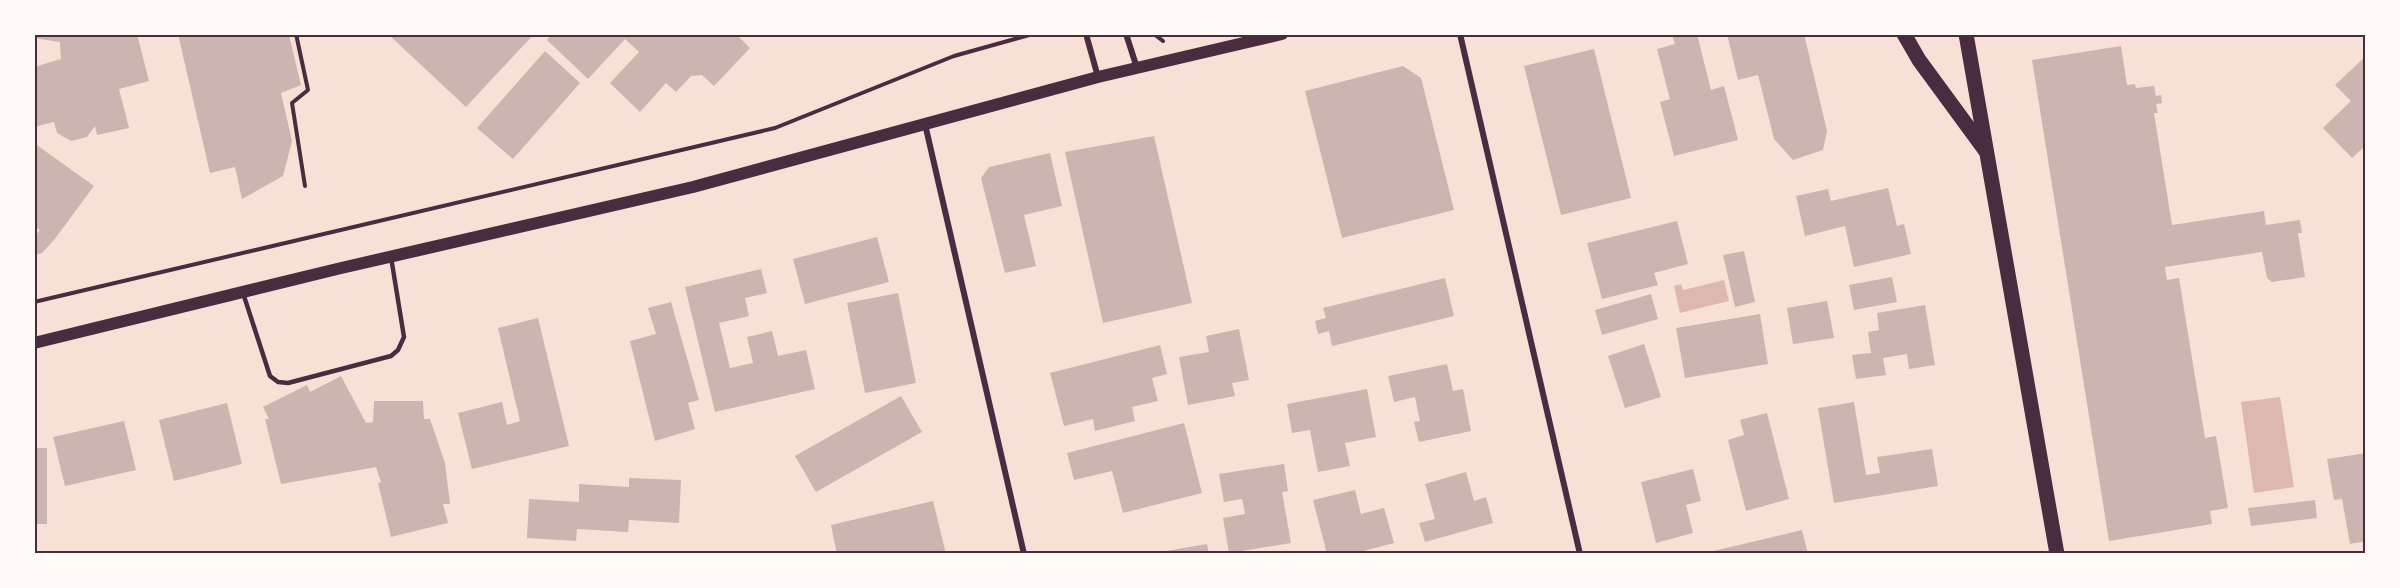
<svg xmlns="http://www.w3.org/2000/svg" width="2400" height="588" font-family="'Work Sans',sans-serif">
<rect width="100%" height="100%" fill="#f7e1d7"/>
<g fill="#dcb8b0">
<polygon points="1724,280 1729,301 1680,313 1674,286 1681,284 1683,290"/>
<polygon points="2280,397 2294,487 2254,493 2241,402"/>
</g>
<g fill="#ccb4b1">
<polygon points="34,34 137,34 149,81 119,89 129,128 97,135 95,126 87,137 71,141 57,133 54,122 34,127 34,67 61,59 60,42 34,38"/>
<polygon points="178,34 267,34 268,37 289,35 301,85 281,93 292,141 283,176 242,199 235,167 210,173"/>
<polygon points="388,34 534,34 466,107"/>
<polygon points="552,34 736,34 750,48 714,86 702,75 691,76 676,92 666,83 640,112 610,83 639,52 625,39 588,79 547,40"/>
<polygon points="1672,34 1697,34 1711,90 1724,86 1738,140 1674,156 1660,102 1670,99 1657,49 1675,44"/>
<polygon points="1727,34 1804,34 1827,131 1823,150 1793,160 1774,139 1758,75 1738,80"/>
<polygon points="2121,46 2127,85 2135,84 2136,88 2154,86 2156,96 2161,95 2162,103 2156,104 2158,113 2154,113 2172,225 2264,211 2266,225 2300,220 2302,233 2298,233 2305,277 2272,282 2267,278 2262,252 2165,267 2167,280 2179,278 2205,438 2216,436 2228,508 2210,511 2212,524 2109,541 2032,60"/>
<polygon points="1594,49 1631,198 1561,215 1524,66"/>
<polygon points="545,51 580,83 513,159 477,128"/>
<polygon points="2366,56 2366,145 2352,158 2323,128 2351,101 2335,85"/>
<polygon points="1403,66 1421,78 1454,210 1342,238 1305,91"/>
<polygon points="1154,136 1192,303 1103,323 1065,152"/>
<polygon points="34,143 94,186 54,240 42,253 34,255 34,237 40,230 34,227"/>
<polygon points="1050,153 1062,206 1024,215 1036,266 1005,273 981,178 989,167"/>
<polygon points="1888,188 1897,226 1904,224 1911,254 1854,267 1845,226 1805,236 1796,196 1828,189 1831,201"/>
<polygon points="1677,221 1688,264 1654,273 1658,285 1602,299 1587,243"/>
<polygon points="877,237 889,282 805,304 793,259"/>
<polygon points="1744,251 1755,302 1735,307 1723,255"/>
<polygon points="761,269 767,293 745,298 749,316 719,323 730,368 753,363 747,337 772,331 778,356 806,350 815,389 715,412 685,287"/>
<polygon points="1892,277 1897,302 1854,310 1849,285"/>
<polygon points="1445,278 1454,316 1332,346 1329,331 1318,334 1315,321 1326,318 1323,308"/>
<polygon points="898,293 916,383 865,393 847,303"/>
<polygon points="1651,294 1658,319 1602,335 1595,310"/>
<polygon points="1827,301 1834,338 1793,344 1787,308"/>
<polygon points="671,302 699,400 688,403 695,429 655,441 630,341 656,334 648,308"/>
<polygon points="1925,305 1935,365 1909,369 1907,354 1883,358 1886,375 1856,379 1852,355 1871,353 1868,332 1879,330 1877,313"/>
<polygon points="1760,314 1768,364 1685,378 1676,328"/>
<polygon points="538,318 569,446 472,469 458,413 502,402 507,425 520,421 498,328"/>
<polygon points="1239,329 1249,380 1232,383 1235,396 1188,405 1179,357 1209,352 1206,336"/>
<polygon points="1644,344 1661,397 1625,408 1608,356"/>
<polygon points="1160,345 1167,374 1152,378 1158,401 1132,407 1135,421 1095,431 1093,419 1064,426 1050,373"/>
<polygon points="1447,364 1453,391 1463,389 1471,431 1419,442 1414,422 1420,421 1415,397 1394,402 1388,376"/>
<polygon points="341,376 366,423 373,422 374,401 423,401 424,419 430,419 445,463 450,504 443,504 448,523 391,537 378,483 381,482 376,467 281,484 265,419 269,419 263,407 307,385 310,392"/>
<polygon points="1367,389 1376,437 1345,443 1350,466 1318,472 1310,430 1292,433 1287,404"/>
<polygon points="901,396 922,432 816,492 795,456"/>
<polygon points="1854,402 1866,475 1880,473 1877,457 1932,449 1938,486 1834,503 1818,408"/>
<polygon points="227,403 242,464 174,481 159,420"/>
<polygon points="1767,413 1789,499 1746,511 1728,440 1744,435 1740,420"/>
<polygon points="124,421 136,470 65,486 53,437"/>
<polygon points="1184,423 1202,493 1123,513 1112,471 1074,480 1067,453"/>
<rect x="34" y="448" width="13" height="76"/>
<polygon points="2366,453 2366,541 2350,544 2342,499 2334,500 2327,459"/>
<polygon points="1284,464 1288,491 1282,492 1291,543 1229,553 1223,518 1245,514 1242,499 1224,502 1219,474"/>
<polygon points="1693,469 1701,501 1686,505 1693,533 1656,543 1641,482"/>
<polygon points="1466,472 1474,501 1486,497 1493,523 1425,542 1419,523 1435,519 1425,484"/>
<polygon points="629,478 681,480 679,523 629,520 628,532 577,529 576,541 527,538 529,499 579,502 579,484 629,487"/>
<polygon points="1355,490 1361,514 1384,508 1394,543 1352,554 1327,554 1313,500"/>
<polygon points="2315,500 2317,518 2251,526 2248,508"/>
<polygon points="933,501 946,554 837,554 831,525"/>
<polygon points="1802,530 1808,554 1705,554 1705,553"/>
<polygon points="1207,544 1209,554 1160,554 1160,552"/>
</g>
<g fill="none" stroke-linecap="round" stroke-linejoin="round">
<g stroke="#4a2c40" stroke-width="4">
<polyline points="296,34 308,90 292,103 305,186"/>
<polyline points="1154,34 1163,41"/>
<polyline points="34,302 775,128 954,56 1033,34"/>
</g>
<polyline stroke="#4a2c40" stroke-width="4.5" points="243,293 270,376 278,382 288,383 391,356 398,350 404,337 391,257"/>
<g stroke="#4a2c40" stroke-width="6">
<polyline points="1086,34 1098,77"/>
<polyline points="1126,34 1137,68"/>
<polyline points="1460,34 1580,554"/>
<polyline points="925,124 1024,554"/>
</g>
<polyline stroke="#4a2c40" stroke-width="12" points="34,343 337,269 693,187 1098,77 1282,34"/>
<g stroke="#4a2c40" stroke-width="15">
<polyline points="1904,34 1919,60 1985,150"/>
<polyline points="1966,34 2057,554"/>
</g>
</g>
<rect width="2400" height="588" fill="none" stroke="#fffaf5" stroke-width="72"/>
<rect x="36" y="36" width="2328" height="516" fill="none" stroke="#4a2c40" stroke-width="2"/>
</svg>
